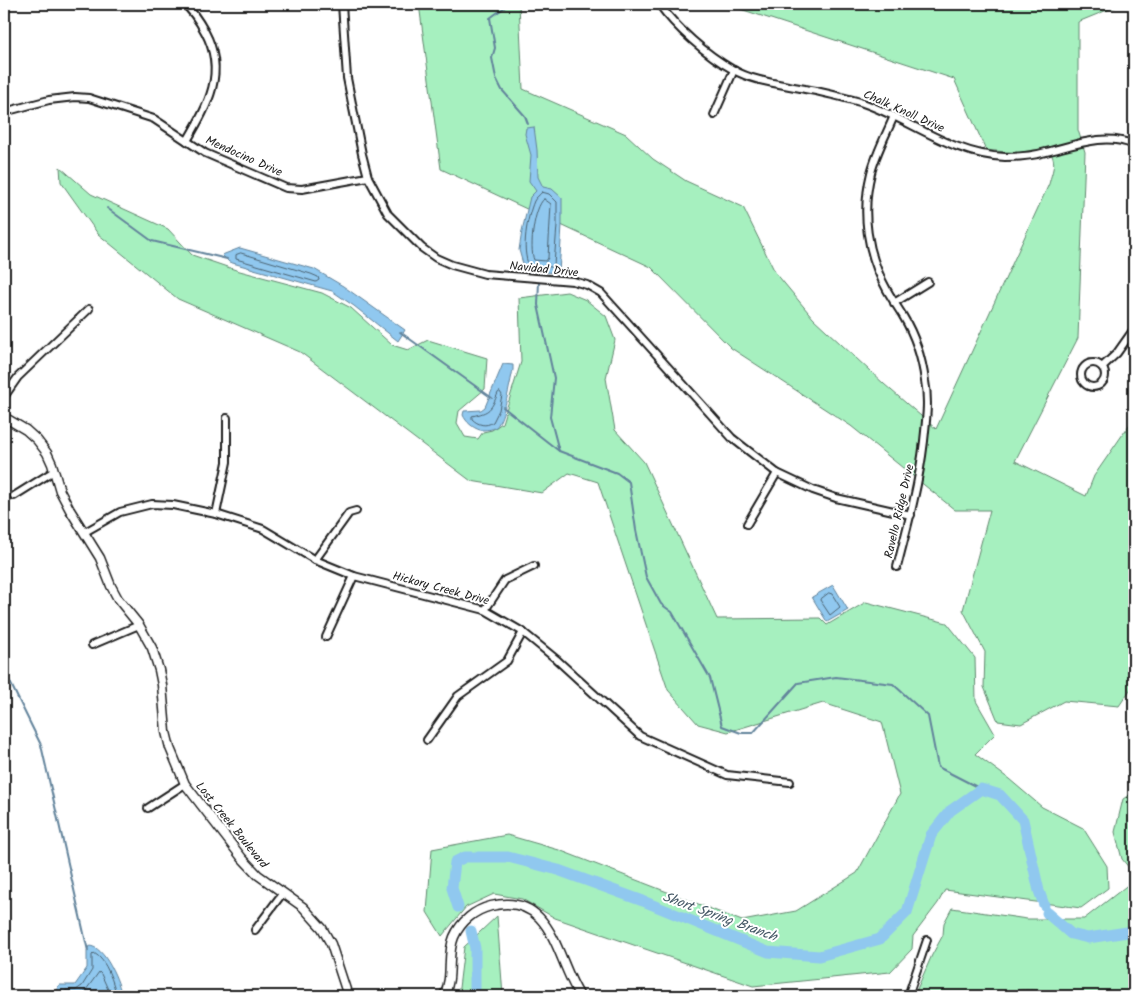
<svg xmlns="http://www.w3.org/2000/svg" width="1138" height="1000" font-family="Kalam,sans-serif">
<rect width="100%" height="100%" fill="#fff"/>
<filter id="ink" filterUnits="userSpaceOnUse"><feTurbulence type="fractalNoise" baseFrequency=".02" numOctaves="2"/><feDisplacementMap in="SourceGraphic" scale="10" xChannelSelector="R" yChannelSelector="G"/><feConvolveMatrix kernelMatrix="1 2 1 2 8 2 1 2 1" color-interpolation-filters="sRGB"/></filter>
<g filter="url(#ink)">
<g fill="#a6f0bf" stroke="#61866e">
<path d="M419 4H519L523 89 626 134 653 159 686 181 743 207 775 272 813 318 884 384 936 429 1049 184C1053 168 1058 161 1047 148L1016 153 986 150 954 79 725 4H1122L1078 22V130L1085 152 1078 338 1015 461 1086 496 1094 476 1134 418V684L1119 706 1064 701 1021 724 998 721 984 687 985 652 963 610 990 510H955L851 426 731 348 651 267 441 169Z"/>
<polygon points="60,167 91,194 168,229 192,255 236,270 322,293 351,308 392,345 408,350 428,340 487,358 485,389 459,411 457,423 465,437 478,439 483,432 492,430 502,423 521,362 519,298 567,292 586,300 606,316 615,340 606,378 615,430 644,462 717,619 820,618 827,625 866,602 947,623 975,658 976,701 995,734 975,754 1009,779 1042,807 1083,828 1107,866 1108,888 1081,908 945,890 938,903 913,936 912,949 890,972 753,986 555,918 522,899 494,894 466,907 442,936 427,912 432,849 507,835 559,850 742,921 796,911 857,873 900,794 882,722 823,703 728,732 698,724 668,690 598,482 569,473 542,493 471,481 300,352 178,299 98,234 61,182"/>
<polygon points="1134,792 1134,874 1122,859 1115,832 1123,799"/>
<path d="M1134 880V996C1116 996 1098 997 1079 996 1060 995 1020 982 1003 996H914L932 955 943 935 944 923 952 908 1027 919H1084Z"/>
<polygon points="497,916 503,996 458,996 464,947"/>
</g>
<g fill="#90c8ef" stroke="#62839b">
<polygon points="534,127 537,150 538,177 543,187 552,189 562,198 562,225 559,273 525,271 519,250 522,231 530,197 536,191 529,181 531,155 525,134 526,128"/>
<polygon points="240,248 314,269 343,286 405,330 398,341 354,306 332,291 229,262 222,255"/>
<path d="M503 364 513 365V370C510 382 504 420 496 427 492 430 485 430 480 430 473 428 466 422 463 415L464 411 481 410 485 407Z"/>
<polygon points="833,585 848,610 827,622 812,597"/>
<path d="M89 946C105 946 119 982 122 996H61L57 989 59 985H75L87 968V951Z"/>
</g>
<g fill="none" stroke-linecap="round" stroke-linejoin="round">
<g stroke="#4a6170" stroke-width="1">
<path d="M542 192 549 194 557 202V225L554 265 552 267 529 266C521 249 527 218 534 201 536 197 540 195 542 192Z"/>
<path d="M544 199 551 204 548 258 546 261 534 260C529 248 534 207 544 199Z"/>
<polygon points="241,253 311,274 318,277 319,280 316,282 236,259 236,255"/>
<path d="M500 392 502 395 499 410 493 422C486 427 478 425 472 419V416C490 412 491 410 498 393Z"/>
<polygon points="829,593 832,594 840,607 830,615 820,600"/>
<path d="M65 996 66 990H76L82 986 92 970V955L94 953C107 960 113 983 117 996"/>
<polyline points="78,996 86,990 99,972 101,974 111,996"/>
</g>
<g stroke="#62839b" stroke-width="2">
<polyline points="509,4 490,18 495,48 492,58 496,78 502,90 525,116 528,124"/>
<polyline points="107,208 152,241 227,259"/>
<polyline points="539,281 538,305 554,378 550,417 559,451"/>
<polyline points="400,332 492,398"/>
<polyline points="503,407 559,451 617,473 629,482 636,530 646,577 661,604 672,612 710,678 722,726 741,733 753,733 798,683 836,677 893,684 928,716 938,767 981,789"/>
<polyline points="4,670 41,745 88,951"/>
</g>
<g stroke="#90c8ef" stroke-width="11">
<polyline points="458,907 452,888 455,862 465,857 508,857 558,870 643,901 768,952 819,956 880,939 907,912 931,835 950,811 981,789 1000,795 1023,820 1039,891 1044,905"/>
<polyline points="1047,913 1071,934 1088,938 1134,931"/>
<polyline points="471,931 475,948 475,996"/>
</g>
<g stroke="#1c1c1c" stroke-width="10">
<g id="minor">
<path d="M184 4C193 11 199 21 205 32 227 73 208 105 187 141"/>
<polyline points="342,4 347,78 362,154 368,177 388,214 422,248 436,258 452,265 485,274 573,281 587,285 601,293 732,438 777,473 813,490 836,498 911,515"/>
<path d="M659 4C676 28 707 55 732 69 754 82 781 84 805 89 823 92 842 97 860 102 909 118 951 155 1005 157 1018 157 1032 156 1046 152 1075 145 1105 132 1134 145"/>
<polyline points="4,112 49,100 75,97 89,98 154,119 205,153 286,188 302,189 368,177"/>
<polyline points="714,115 734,70"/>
<path d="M894 116C886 135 876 153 871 173 861 213 867 254 887 290 892 299 898 308 903 316 915 336 922 358 925 381 929 401 926 421 924 441 919 484 908 525 897 567"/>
<polyline points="894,303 928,282"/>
<circle cx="1093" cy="375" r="12"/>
<polyline points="1102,367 1117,353 1134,329"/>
<polyline points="4,397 18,377 89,309"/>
<polyline points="14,496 54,471"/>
<polyline points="216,514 227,462 227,418"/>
<polyline points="747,524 777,473"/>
<polyline points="85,532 120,512 152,504 173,505 216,514 263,529 315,560 354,576 485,610 523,632 556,659 640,736 727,775 790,782"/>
<polyline points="315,560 349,513 356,511"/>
<polyline points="485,610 505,580 534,566"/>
<polyline points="326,637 354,576"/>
<polyline points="92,645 139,625"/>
<polyline points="427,740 458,696 507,661 523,632"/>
<polyline points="148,808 185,784"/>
<polyline points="255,930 282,894"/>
<polyline points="908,996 927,940"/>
</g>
</g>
<g stroke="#1c1c1c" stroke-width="11">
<g id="tertiary">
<polyline points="4,417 26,430 37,440 47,453 52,464 60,491 70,510 100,558 111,586 118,599 139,625 152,648 159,670 162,685 166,732 170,748 185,784 242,858 258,875 303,907 322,928 331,944 348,996"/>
<path d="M444 996C454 976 446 956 454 937 461 921 475 910 491 906 553 891 556 960 580 996"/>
</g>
</g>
<use href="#minor" stroke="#fff" stroke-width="6"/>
<use href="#tertiary" stroke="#fff" stroke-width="8"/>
</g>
</g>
<g text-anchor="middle" stroke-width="4" stroke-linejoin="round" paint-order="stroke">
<g font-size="12" fill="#1c1c1c" stroke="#fff">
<text transform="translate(904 111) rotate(24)" y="4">Chalk Knoll Drive</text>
<text transform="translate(244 156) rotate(24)" y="4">Mendocino Drive</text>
<text transform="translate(544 269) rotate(6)" y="4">Navidad Drive</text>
<text transform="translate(899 511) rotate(-77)" y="4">Ravello Ridge Drive</text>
<text transform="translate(441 588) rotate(15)" y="4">Hickory Creek Drive</text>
<text transform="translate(232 825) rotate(51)" y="4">Lost Creek Boulevard</text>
</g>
<g font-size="14" font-style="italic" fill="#455866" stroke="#fff">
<text transform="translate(720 916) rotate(20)" y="5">Short Spring Branch</text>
</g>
</g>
<rect width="1138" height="1000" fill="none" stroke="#fff" stroke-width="20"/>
<rect x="10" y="10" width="1118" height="980" fill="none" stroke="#1c1c1c" stroke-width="2" filter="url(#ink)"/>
</svg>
